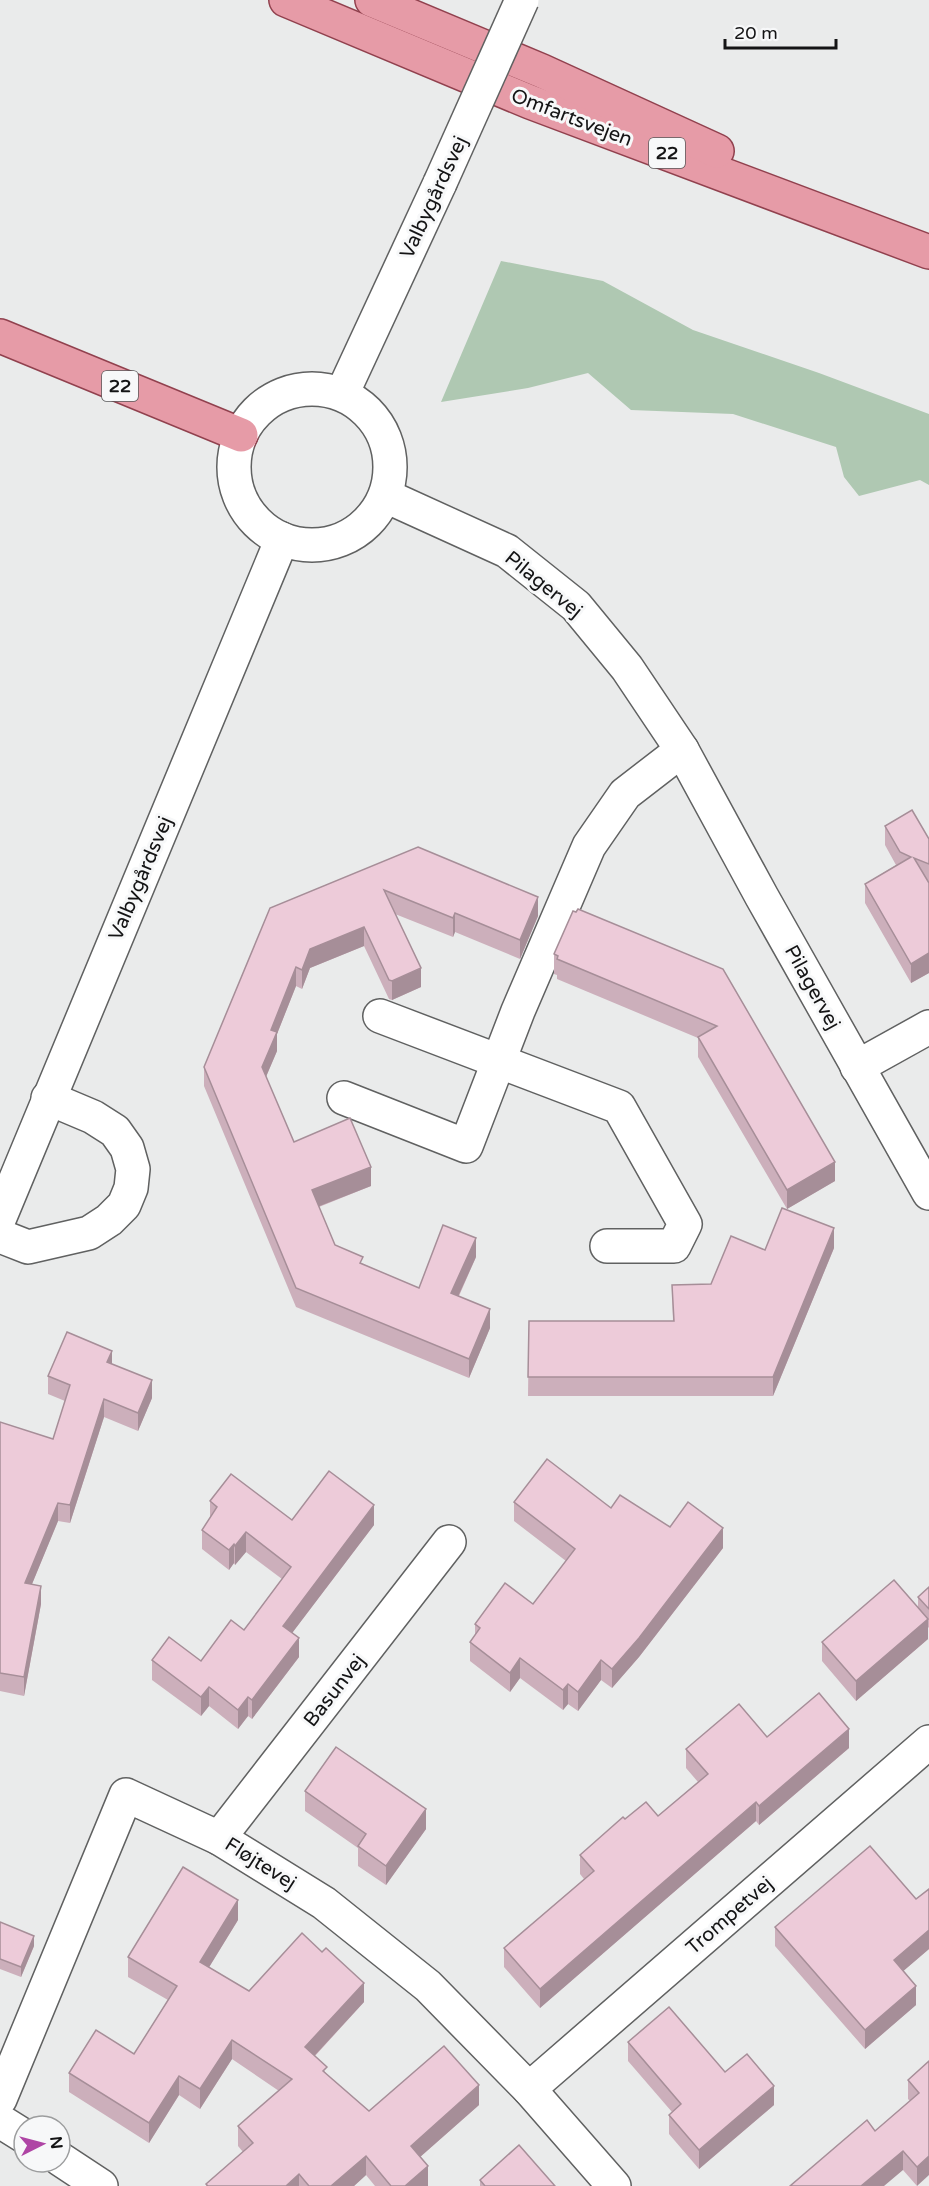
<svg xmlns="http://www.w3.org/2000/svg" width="929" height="2186" font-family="'Varela Round',sans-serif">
<rect width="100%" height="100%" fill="#eaebeb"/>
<polygon fill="#afc8b2" points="501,261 603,281 693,330 819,373 929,414 929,485 920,480 859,496 844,477 836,447 733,414 631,410 588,373 528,388 441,402"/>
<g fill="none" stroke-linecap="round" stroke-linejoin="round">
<g stroke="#606161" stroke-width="36">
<g id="minor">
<circle cx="312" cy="467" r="78"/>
<polyline points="342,394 440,183"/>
<polyline points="386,496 507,551 576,606 627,668 682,750 762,897 929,1193"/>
<polyline points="380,1016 619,1107 685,1224 674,1246 607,1246"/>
<polyline points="857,1067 929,1027"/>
<polyline points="344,1098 466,1146 518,1011 589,846 625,794 682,750"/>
<polyline points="0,1217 282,539"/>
<polyline points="0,1236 28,1247 89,1233 109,1220 124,1205 131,1188 133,1169 127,1148 115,1131 93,1117 48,1098"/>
<polyline points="219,1838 449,1542"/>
<polyline points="529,2089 929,1742"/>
<polyline points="0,2099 126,1795 219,1838 324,1903 428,1986 529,2089 614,2186"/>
<polyline points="0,2121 24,2136"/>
<polyline points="60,2159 101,2186"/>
</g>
</g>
<g stroke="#91414e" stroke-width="36">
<g id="major">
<polyline points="286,0 530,102 929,252"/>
<polyline points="372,0 542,71 717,151"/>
<polyline points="0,336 241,435"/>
</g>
</g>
<use href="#minor" stroke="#fff" stroke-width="33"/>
<use href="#major" stroke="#e69ba7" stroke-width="33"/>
<g stroke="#606161" stroke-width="36" stroke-linecap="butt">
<polyline id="minor-bridge" points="440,183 522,0"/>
</g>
<use href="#minor-bridge" stroke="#fff" stroke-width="33"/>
</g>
<g fill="#ccafbb">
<polygon points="885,826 929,839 929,973 911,983 865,903 865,884 896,865 885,845"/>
<polygon points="418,847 538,916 520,959 455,932 453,937 395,914 421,987 392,1000 389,999 364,946 310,968 302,989 296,986 277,1034 277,1051 266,1077 294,1142 371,1186 319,1207 335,1245 363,1264 419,1288 476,1257 459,1296 490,1328 469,1378 296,1307 204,1086 204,1067 270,908"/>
<polygon points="554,954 723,969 835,1181 787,1209 698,1057 698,1038 557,979 557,975 554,974"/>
<polygon points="834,1248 773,1396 528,1396 529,1321 673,1321 672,1285 711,1284 765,1250"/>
<polygon points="112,1364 152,1398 138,1431 104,1417 70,1523 58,1521 32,1584 41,1604 24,1696 0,1691 0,1422 53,1439 65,1401 48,1394 48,1376"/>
<polygon points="210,1501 292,1520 374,1525 292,1633 299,1657 252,1719 248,1716 238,1729 209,1706 201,1716 152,1680 152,1660 201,1661 244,1630 282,1579 246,1552 235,1565 234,1563 229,1570 202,1549 202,1530 210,1518"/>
<polygon points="514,1502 611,1508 670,1527 723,1548 639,1657 612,1688 601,1680 578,1711 568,1704 563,1710 520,1678 510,1692 470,1661 470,1642 475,1635 475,1624 533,1604 566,1561 514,1521"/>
<polygon points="929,1587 929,1628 928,1627 928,1639 856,1701 822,1661 822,1642 918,1608 918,1597"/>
<polygon points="767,1737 849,1748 759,1825 756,1821 540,2008 504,1967 504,1948 584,1879 580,1874 580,1855 625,1819 658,1816 698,1782 686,1768 686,1749"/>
<polygon points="305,1791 426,1829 386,1885 358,1866 358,1848 305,1811"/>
<polygon points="929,1889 929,1949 903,1971 916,2005 865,2049 775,1946 775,1927 916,1899"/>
<polygon points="238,1920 209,1967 249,1991 364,2002 315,2056 327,2075 369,2111 479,2105 420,2157 427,2186 375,2186 366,2175 354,2186 206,2186 206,2184 243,2152 238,2146 238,2126 279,2091 232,2059 200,2109 179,2095 149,2143 69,2092 69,2073 134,2054 168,2000 128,1977 128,1957"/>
<polygon points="0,1922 34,1946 21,1977 0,1969"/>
<polygon points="628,2042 774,2105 699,2169 669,2134 669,2115 672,2112 628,2061"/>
<polygon points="929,2061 917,2186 903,2170 875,2131 910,2101 908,2099 908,2080"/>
<polygon points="480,2180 555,2186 480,2186"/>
</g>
<g fill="#a68e98">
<polygon points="538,897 538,916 520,959 520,940"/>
<polygon points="455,913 455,932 453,937 453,918"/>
<polygon points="364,927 364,946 310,968 302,989 302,970 310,949"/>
<polygon points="929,953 929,973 911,983 911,964"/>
<polygon points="296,967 296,986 277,1034 277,1051 262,1086 262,1067 271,1030"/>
<polygon points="421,968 421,987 392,1000 392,981"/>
<polygon points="835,1162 835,1181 787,1209 787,1190"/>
<polygon points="371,1167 371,1186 312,1209 312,1190"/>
<polygon points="834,1228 834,1248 773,1396 773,1377"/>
<polygon points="476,1238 476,1257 451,1312 451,1293"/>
<polygon points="490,1309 490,1328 469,1378 469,1359"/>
<polygon points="112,1351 112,1369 107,1362"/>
<polygon points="152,1380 152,1398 138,1431 138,1413"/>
<polygon points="104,1399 104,1417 70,1523 70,1505"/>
<polygon points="58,1503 58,1521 25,1601 25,1583"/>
<polygon points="374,1505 374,1525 283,1645 283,1626"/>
<polygon points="723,1528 723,1548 639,1657 612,1688 612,1669"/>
<polygon points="246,1532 246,1552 235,1565 235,1546"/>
<polygon points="234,1544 234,1563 229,1570 229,1550"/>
<polygon points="41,1586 41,1604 24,1696 24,1677"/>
<polygon points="928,1619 928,1639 856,1701 856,1681"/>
<polygon points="299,1638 299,1657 252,1719 252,1700"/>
<polygon points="520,1658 520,1678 510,1692 510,1673"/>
<polygon points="601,1660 601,1680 578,1711 578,1692"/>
<polygon points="568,1684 568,1704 563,1710 563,1690"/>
<polygon points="209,1687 209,1706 201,1716 201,1697"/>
<polygon points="248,1697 248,1716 238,1729 238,1710"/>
<polygon points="849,1729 849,1748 759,1825 759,1806"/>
<polygon points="756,1802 756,1821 540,2008 540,1989"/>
<polygon points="426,1809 426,1829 386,1885 386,1866"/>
<polygon points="238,1900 238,1920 200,1982 200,1962"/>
<polygon points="929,1930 929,1949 894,1979 894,1960"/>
<polygon points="34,1936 34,1946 21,1977 21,1967"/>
<polygon points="364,1983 364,2002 305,2066 305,2047"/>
<polygon points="916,1986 916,2005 865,2049 865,2030"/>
<polygon points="232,2040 232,2059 200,2109 200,2089"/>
<polygon points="179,2076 179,2095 149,2143 149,2123"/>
<polygon points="479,2085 479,2105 411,2165 411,2146"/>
<polygon points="774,2086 774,2105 699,2169 699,2150"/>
<polygon points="903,2151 903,2170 884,2186 861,2186"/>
<polygon points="366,2156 366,2175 354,2186 331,2186"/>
<polygon points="929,2156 929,2175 917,2186 917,2167"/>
<polygon points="428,2166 428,2186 405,2186"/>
<polygon points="299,2174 299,2186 286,2186"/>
</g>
<g fill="#edcbd9" stroke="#a68e98" stroke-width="1.5">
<polygon points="912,810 929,839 929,864 914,858 929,883 929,953 911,964 865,884 911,857 900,852 885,826"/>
<polygon points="418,847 538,897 520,940 455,913 453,918 384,890 421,968 392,981 389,980 364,927 310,949 302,970 296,967 271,1030 277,1032 262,1067 294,1142 350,1118 371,1167 312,1190 335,1245 363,1257 360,1263 419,1288 443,1225 476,1238 451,1293 490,1309 469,1359 296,1288 204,1067 270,908"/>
<polygon points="578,909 723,969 835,1162 787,1190 698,1037 717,1026 557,959 558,956 554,954 573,911 576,912"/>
<polygon points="782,1208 834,1228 773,1377 528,1377 529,1321 674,1321 672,1285 711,1284 731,1236 765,1250"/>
<polygon points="67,1332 112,1351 107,1362 152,1380 138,1413 104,1399 70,1505 58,1503 25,1583 41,1586 24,1677 0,1673 0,1422 53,1439 70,1385 48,1376"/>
<polygon points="547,1459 611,1508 620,1495 670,1527 688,1502 723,1528 639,1638 612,1669 601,1660 578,1692 568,1684 563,1690 520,1658 510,1673 470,1642 480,1628 475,1624 505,1583 533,1604 575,1549 514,1502"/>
<polygon points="329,1471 374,1505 283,1626 299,1638 252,1700 248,1697 238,1710 209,1687 201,1697 152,1660 169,1637 201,1661 231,1620 244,1630 291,1567 246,1532 235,1546 234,1544 229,1550 202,1530 217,1507 210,1501 231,1474 292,1520"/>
<polygon points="894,1580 928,1619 856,1681 822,1642"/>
<polygon points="929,1587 929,1609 918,1597"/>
<polygon points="819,1693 849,1729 759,1806 756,1802 540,1989 504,1948 594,1871 580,1855 623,1817 625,1819 646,1802 658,1816 708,1774 686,1749 739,1704 767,1737"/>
<polygon points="336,1747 426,1809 386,1866 358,1846 366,1834 305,1791"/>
<polygon points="870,1846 916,1899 929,1889 929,1930 894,1960 916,1986 865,2030 775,1927"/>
<polygon points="183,1867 238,1900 200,1962 249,1991 302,1933 322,1952 326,1948 364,1983 305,2047 327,2067 323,2071 369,2111 444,2046 479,2085 411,2146 428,2166 405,2186 391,2186 366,2156 331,2186 309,2186 299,2174 286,2186 208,2186 206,2184 253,2143 238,2126 292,2079 232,2040 200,2089 179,2076 149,2123 69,2073 96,2030 134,2054 177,1986 128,1957"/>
<polygon points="0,1922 34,1936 21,1967 0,1959"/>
<polygon points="669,2007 725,2072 747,2054 774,2086 699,2150 669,2115 681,2104 628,2042"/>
<polygon points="929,2061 929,2156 917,2167 903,2151 861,2186 790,2186 867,2120 875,2131 919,2093 908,2080"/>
<polygon points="519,2145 555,2186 485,2186 480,2180"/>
</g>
<g text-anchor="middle" stroke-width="6" stroke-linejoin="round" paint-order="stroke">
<g fill="#f7f8f9" stroke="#585859" stroke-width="1.5">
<rect x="649" y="138" width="36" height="30" rx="4.5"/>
<rect x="102" y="371" width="36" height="30" rx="4.5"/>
</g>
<g font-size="18" font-weight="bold" fill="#141415">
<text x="667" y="159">22</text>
<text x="120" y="392">22</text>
</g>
<g font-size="20" fill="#141415" stroke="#f7f8f9">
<text transform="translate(572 117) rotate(21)" y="7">Omfartsvejen</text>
<text transform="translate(433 197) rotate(-65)" y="7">Valbygårdsvej</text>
<text transform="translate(544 584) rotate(39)" y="7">Pilagervej</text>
<text transform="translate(140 878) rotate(-67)" y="7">Valbygårdsvej</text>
<text transform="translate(813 987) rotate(61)" y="7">Pilagervej</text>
<text transform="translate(334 1690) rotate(-52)" y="7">Basunvej</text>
<text transform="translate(261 1863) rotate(32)" y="7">Fløjtevej</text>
<text transform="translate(729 1915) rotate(-41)" y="7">Trompetvej</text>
</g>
</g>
<g transform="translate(42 2144) rotate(84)"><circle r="28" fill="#f7f8f9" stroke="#9c9d9e" stroke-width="1.5"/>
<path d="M0-4.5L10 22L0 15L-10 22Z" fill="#af45a5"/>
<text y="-9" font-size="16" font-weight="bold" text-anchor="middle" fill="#141415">N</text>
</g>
<path d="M725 39v9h111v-9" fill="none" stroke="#141415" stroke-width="3"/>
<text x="734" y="39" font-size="18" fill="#141415" stroke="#f7f8f9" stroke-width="4.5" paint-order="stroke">20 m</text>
</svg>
